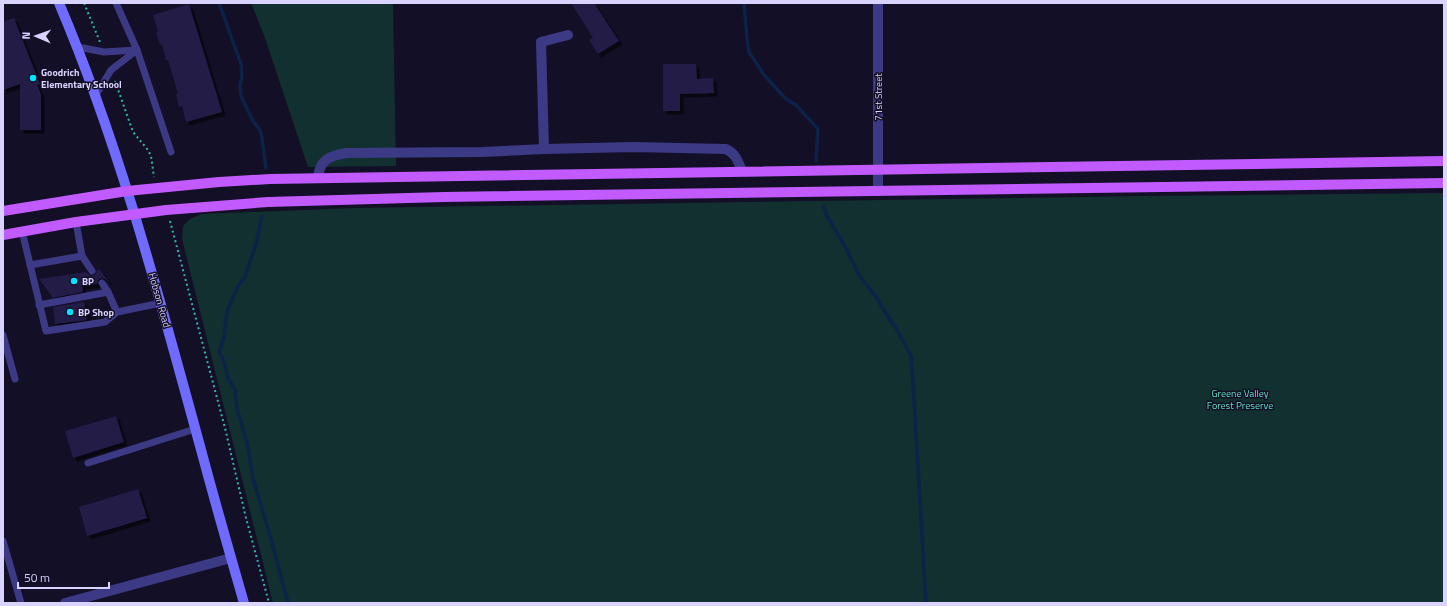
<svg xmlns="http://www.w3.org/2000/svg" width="1447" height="606" font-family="'Titillium Web',sans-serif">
<defs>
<filter id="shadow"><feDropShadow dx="3.5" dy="3.5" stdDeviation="0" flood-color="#0009"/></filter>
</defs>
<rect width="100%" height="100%" fill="#130f26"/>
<g fill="#12302f">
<polygon points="251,3 393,3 396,166 308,167 264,35"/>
<polygon points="1444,193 1444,603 273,603 182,239 183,226 190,219 202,214 354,208 1141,196"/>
</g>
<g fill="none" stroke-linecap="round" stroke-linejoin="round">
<g stroke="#0c2248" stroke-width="3.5">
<polyline points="219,3 241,64 242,77 240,85 241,96 253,121 260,130 262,138 266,168"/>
<polyline points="744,3 747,39 749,52 764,75 786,99 796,105 818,129 816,161"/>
<polyline points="824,206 826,214 846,248 859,275 876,297 892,323 896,328 911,356 913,382 926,603"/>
<polyline points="262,216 256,244 245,277 238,286 227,311 224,337 219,352 223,359 228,378 235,390 237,409 247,442 253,479 270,535 288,603"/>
</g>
</g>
<g fill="#241b47" filter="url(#shadow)">
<polygon points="571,3 594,3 619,41 598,54 589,40 593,38"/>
<polygon points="189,4 222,112 186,122 182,106 179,107 176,94 178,94 168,60 166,60 162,44 160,45 156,32 158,32 153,15"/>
<polygon points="14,18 40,84 37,85 41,94 41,130 20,130 20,84 3,90 3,22"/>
<polygon points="663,64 696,64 697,79 713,78 714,93 680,94 680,111 663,111"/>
<polygon points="97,270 100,270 109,282 108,282 105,279 101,278 98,280 97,284 82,286 83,292 52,298 51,295 39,279 86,272 89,275 93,276 96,274"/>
<polygon points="84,302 87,320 55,324 53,307"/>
<polygon points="116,416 124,442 73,458 65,431"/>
<polygon points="138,489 147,518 87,536 79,507"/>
</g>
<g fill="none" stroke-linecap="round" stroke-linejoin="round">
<g stroke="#2fb8b0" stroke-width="2" stroke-dasharray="2 3" stroke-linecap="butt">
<polyline points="84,3 100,42"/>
<polyline points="115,81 133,132 148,150 151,156 154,177"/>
<polyline points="170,221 225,428 246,518 269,603"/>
</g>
<g stroke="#3d3a85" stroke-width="7">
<polyline points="116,3 137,50 171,152"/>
<polyline points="78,47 104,52 136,50"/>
<polyline points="96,95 111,70 137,50"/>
<polyline points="22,231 46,331 105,322 117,312 161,303"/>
<polyline points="82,256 92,271"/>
<polyline points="30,265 82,256 76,222"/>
<polyline points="102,283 108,292"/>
<polyline points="39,305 108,292 117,312"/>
<polyline points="3,335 15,379"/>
<polyline points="88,463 195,429"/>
<polyline points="3,541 21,603"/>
</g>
<g stroke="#3d3a85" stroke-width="10">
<polyline points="544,149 541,42 568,35"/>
<path d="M318 177C320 160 329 156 346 153L483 152 544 149 633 147 726 149C736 154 738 161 742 171"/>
<polyline points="878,191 878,3"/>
<polyline points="65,603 231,558"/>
</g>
<path stroke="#6f6bff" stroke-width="10" d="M59 3C121 149 161 304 203 457 216 506 230 554 244 603"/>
<g stroke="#c25bff" stroke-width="10">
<polyline points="3,211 127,191 219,182 270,179 1444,161"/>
<polyline points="3,235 76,222 166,210 268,202 444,197 1444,183"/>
</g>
</g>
<g fill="#00e5ff" stroke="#130f26" stroke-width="1.5">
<circle cx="33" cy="78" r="4"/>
<circle cx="74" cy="281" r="4"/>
<circle cx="70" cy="312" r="4"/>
</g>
<g text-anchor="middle" stroke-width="3" stroke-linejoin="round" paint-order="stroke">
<g font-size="10" font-weight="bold" fill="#d9d4ff" stroke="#130f26" text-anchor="start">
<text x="41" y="76">Goodrich<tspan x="41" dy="12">Elementary School</tspan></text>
<text x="82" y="285">BP</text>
<text x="78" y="316">BP Shop</text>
</g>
<g font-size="10" fill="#d9d4ff" stroke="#130f26">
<text transform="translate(878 97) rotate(-90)" y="4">71st Street</text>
<text transform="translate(160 300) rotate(74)" y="4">Hobson Road</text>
</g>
<g font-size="10" fill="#5fe0c0" stroke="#130f26">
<text x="1240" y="397">Greene Valley<tspan x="1240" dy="12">Forest Preserve</tspan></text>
</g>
</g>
<rect width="1447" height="606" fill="none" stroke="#d9d4ff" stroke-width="8"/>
<g transform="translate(36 36) rotate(272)" stroke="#130f26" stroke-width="3" paint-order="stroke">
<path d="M0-3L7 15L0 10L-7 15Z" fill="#d9d4ff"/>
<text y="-6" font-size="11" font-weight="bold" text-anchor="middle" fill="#d9d4ff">N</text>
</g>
<path d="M18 582v6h91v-6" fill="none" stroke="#d9d4ff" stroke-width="2"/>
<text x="24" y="582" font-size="12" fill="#d9d4ff" stroke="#130f26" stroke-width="3" paint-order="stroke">50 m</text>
</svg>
